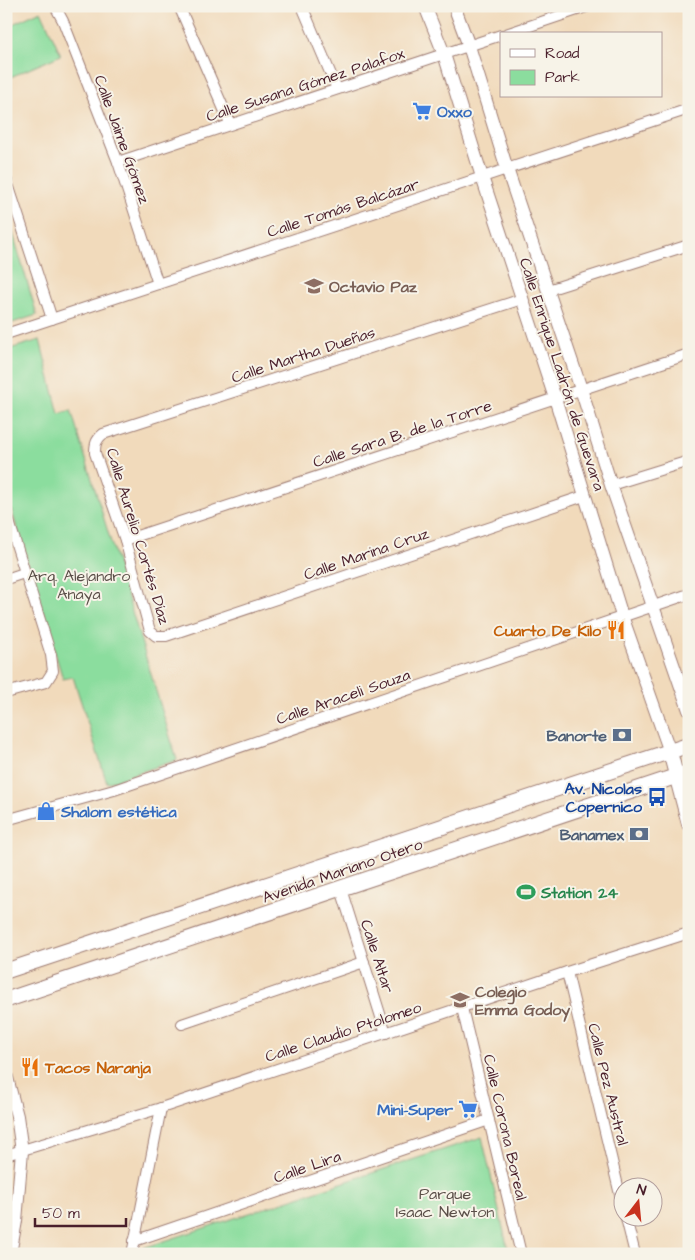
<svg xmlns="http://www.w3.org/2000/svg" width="695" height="1260" font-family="'Architects Daughter',sans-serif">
<rect width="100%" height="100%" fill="#f7f3e8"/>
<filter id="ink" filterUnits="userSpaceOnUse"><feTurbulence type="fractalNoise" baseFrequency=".02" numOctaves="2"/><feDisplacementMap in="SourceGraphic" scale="10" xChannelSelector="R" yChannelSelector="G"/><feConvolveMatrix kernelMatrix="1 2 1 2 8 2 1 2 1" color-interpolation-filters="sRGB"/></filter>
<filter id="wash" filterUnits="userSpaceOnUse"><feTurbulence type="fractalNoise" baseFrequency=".0096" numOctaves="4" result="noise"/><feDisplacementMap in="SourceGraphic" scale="20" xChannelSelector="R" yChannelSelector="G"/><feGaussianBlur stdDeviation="1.12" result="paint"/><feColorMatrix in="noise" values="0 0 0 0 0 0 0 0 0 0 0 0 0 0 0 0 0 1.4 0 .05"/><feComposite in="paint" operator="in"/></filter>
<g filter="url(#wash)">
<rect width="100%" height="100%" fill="#f1dabb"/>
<g fill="#8bdd9e" stroke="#6a7e64">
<polygon points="41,11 61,55 6,79 6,27"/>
<polygon points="6,210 37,315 6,325"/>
<polygon points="40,340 59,414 71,410 177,760 107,783 73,677 63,679 6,492 6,350"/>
<polygon points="482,1137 509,1254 142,1254 143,1248"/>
</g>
</g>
<g filter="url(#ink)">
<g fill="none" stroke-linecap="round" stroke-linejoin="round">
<g stroke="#9e7c73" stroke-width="12">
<g id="minor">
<polyline points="55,6 63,21 118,162 158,284"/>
<polyline points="179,6 230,123"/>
<polyline points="302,6 337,89"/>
<polyline points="506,34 589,6"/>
<polyline points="118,162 501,35"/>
<polyline points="6,178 52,319"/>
<polyline points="548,290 689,245"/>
<path d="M522 299 103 434C96 440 95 444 95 453L125 540 150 631 156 636H166L584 496"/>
<polyline points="6,334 689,109"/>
<polyline points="611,485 689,461"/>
<polyline points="6,512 51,655 53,671 46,682 6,693"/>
<polyline points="125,540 689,354"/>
<polyline points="6,579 24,573"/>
<polyline points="6,820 114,790 689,594"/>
<polyline points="341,889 386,1033"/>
<polyline points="567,972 622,1203"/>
<polyline points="462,1008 521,1254"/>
<polyline points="182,1024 364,962"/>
<polyline points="6,1155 161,1108 567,972 689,933"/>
<polyline points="626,1218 635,1254"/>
<polyline points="134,1241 489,1120"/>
<polyline points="132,1254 161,1108"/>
</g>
</g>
<g stroke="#9e7c73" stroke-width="14">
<g id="tertiary">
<polyline points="425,6 444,54 482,177 555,398 622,616 670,752"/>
<polyline points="454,6 469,46 507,169 581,389 611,485 689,710"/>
<polyline points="6,1074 17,1116 22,1151 16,1221 10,1254"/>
</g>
</g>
<g stroke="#9e7c73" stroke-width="16">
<polyline id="secondary" points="670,752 689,824"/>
</g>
<g stroke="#9e7c73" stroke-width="17">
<g id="primary">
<polyline points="6,971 689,745"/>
<polyline points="6,1000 689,772"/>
</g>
</g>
<use href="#minor" stroke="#fff" stroke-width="10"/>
<use href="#tertiary" stroke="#fff" stroke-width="12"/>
<use href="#secondary" stroke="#fff" stroke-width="14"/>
<use href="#primary" stroke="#fff" stroke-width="15"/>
</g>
</g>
<defs>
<g id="supermarket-bare" transform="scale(1.5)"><path d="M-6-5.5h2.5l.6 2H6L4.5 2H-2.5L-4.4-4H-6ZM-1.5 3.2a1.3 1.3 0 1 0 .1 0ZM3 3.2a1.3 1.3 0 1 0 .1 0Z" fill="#3f7fe0" stroke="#f7f3e8" stroke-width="2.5" paint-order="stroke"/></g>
<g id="school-bare" transform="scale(1.5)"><path d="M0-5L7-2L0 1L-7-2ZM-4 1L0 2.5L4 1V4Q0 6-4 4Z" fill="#8d6e63" stroke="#f7f3e8" stroke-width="2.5" paint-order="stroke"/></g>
<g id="restaurant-bare" transform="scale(1.5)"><path d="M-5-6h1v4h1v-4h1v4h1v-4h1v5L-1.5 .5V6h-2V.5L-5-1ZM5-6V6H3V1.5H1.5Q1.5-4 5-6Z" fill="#e8710a" stroke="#f7f3e8" stroke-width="2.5" paint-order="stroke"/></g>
<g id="bank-bare" transform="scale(1.5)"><path d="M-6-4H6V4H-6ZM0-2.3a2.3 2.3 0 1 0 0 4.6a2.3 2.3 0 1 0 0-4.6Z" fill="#5c6f8a" stroke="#f7f3e8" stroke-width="2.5" paint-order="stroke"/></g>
<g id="bus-bare" transform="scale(1.5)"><path d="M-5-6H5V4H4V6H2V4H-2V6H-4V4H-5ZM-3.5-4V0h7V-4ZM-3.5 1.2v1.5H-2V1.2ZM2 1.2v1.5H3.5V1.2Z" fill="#1a4fb4" stroke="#f7f3e8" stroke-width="2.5" paint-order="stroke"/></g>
<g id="shop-bare" transform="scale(1.5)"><path d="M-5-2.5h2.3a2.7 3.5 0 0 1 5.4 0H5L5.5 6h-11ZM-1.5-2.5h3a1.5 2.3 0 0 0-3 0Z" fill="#3f7fe0" stroke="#f7f3e8" stroke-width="2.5" paint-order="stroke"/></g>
<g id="stadium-bare" transform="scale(1.5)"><path d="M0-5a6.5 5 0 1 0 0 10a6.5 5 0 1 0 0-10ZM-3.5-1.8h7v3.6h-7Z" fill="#2e9e5b" stroke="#f7f3e8" stroke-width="2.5" paint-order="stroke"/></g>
</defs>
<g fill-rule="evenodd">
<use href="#supermarket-bare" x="422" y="111"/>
<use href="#school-bare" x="314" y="286"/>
<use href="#restaurant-bare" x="616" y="630"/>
<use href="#bank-bare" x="622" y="735"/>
<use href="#bus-bare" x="657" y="797"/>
<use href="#shop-bare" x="46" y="811"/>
<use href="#bank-bare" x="639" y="834"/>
<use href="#stadium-bare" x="526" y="892"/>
<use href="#school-bare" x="460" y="1000"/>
<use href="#restaurant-bare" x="30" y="1067"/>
<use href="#supermarket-bare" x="468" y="1109"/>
</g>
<g text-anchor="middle" stroke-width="4" stroke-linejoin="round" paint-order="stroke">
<g font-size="16" fill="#4a1f2b" stroke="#f7f3e8">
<text transform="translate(305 84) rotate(-18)" y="6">Calle Susana Gómez Palafox</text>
<text transform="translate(123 139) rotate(70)" y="6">Calle Jaime Gómez</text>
<text transform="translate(343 207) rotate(-18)" y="6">Calle Tomás Balcázar</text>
<text transform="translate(303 354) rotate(-18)" y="6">Calle Martha Dueñas</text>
<text transform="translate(563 374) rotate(72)" y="6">Calle Enrique Ladrón de Guevara</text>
<text transform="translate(402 433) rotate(-18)" y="6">Calle Sara B. de la Torre</text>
<text transform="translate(139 536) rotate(73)" y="6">Calle Aurelio Cortés Díaz</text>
<text transform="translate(366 553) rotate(-19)" y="6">Calle Marina Cruz</text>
<text transform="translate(343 696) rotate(-19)" y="6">Calle Araceli Souza</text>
<text transform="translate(342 870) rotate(-19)" y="6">Avenida Mariano Otero</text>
<text transform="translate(378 956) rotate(72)" y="6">Calle Altar</text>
<text transform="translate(343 1031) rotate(-18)" y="6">Calle Claudio Ptolomeo</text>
<text transform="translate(609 1084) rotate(76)" y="6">Calle Pez Austral</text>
<text transform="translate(506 1127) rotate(77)" y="6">Calle Corona Boreal</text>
<text transform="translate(307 1166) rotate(-19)" y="6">Calle Lira</text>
</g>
<g font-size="16" font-weight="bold" fill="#366cbe" stroke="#f7f3e8" text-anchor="start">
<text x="437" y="117">Oxxo</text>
<text x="61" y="817">Shalom estética</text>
<text x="453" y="1115" text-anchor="end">Mini-Super</text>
</g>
<g font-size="16" font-weight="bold" fill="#785e54" stroke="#f7f3e8" text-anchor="start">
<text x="329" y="292">Octavio Paz</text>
<text x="475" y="997">Colegio<tspan x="475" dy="18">Emma Godoy</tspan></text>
</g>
<g font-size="16" fill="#5a4e48" stroke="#f7f3e8">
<text x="79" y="581">Arq. Alejandro<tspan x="79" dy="18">Anaya</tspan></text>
<text x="445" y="1199">Parque<tspan x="445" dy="18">Isaac Newton</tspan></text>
</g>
<g font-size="16" font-weight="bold" fill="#c56008" stroke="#f7f3e8" text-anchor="end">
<text x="601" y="636">Cuarto De Kilo</text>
<text x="45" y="1073" text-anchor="start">Tacos Naranja</text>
</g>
<g font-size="16" font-weight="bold" fill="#4e5e75" stroke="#f7f3e8" text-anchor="end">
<text x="607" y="741">Banorte</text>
<text x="624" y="840">Banamex</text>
</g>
<g font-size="16" font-weight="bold" fill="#164399" stroke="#f7f3e8" text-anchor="end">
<text x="642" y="794">Av. Nicolas<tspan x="642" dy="18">Copernico</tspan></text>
</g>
<g font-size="16" font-weight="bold" fill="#27864d" stroke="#f7f3e8" text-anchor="start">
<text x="541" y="898">Station 24</text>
</g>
</g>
<rect width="695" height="1260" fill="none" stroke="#f7f3e8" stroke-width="25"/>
<rect x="500" y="32" width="162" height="65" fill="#f7f3e8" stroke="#b29e9c"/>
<rect x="510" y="49" width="25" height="8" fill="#ffffff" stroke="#b29e9c"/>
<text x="545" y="58" font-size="15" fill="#4a1f2b">Road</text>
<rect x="510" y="70" width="25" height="15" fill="#8bdd9e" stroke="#b29e9c"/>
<text x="545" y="82" font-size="15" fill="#4a1f2b">Park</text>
<g transform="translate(638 1202) rotate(16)"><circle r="24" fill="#f7f3e8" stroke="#b29e9c"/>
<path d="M0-4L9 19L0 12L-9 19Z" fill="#c8321e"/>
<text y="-8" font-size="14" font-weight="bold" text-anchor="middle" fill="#4a1f2b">N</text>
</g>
<path d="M35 1218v8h91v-8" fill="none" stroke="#4a1f2b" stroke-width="2.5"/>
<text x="42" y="1218" font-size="15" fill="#4a1f2b" stroke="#f7f3e8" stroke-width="4" paint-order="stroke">50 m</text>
</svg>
